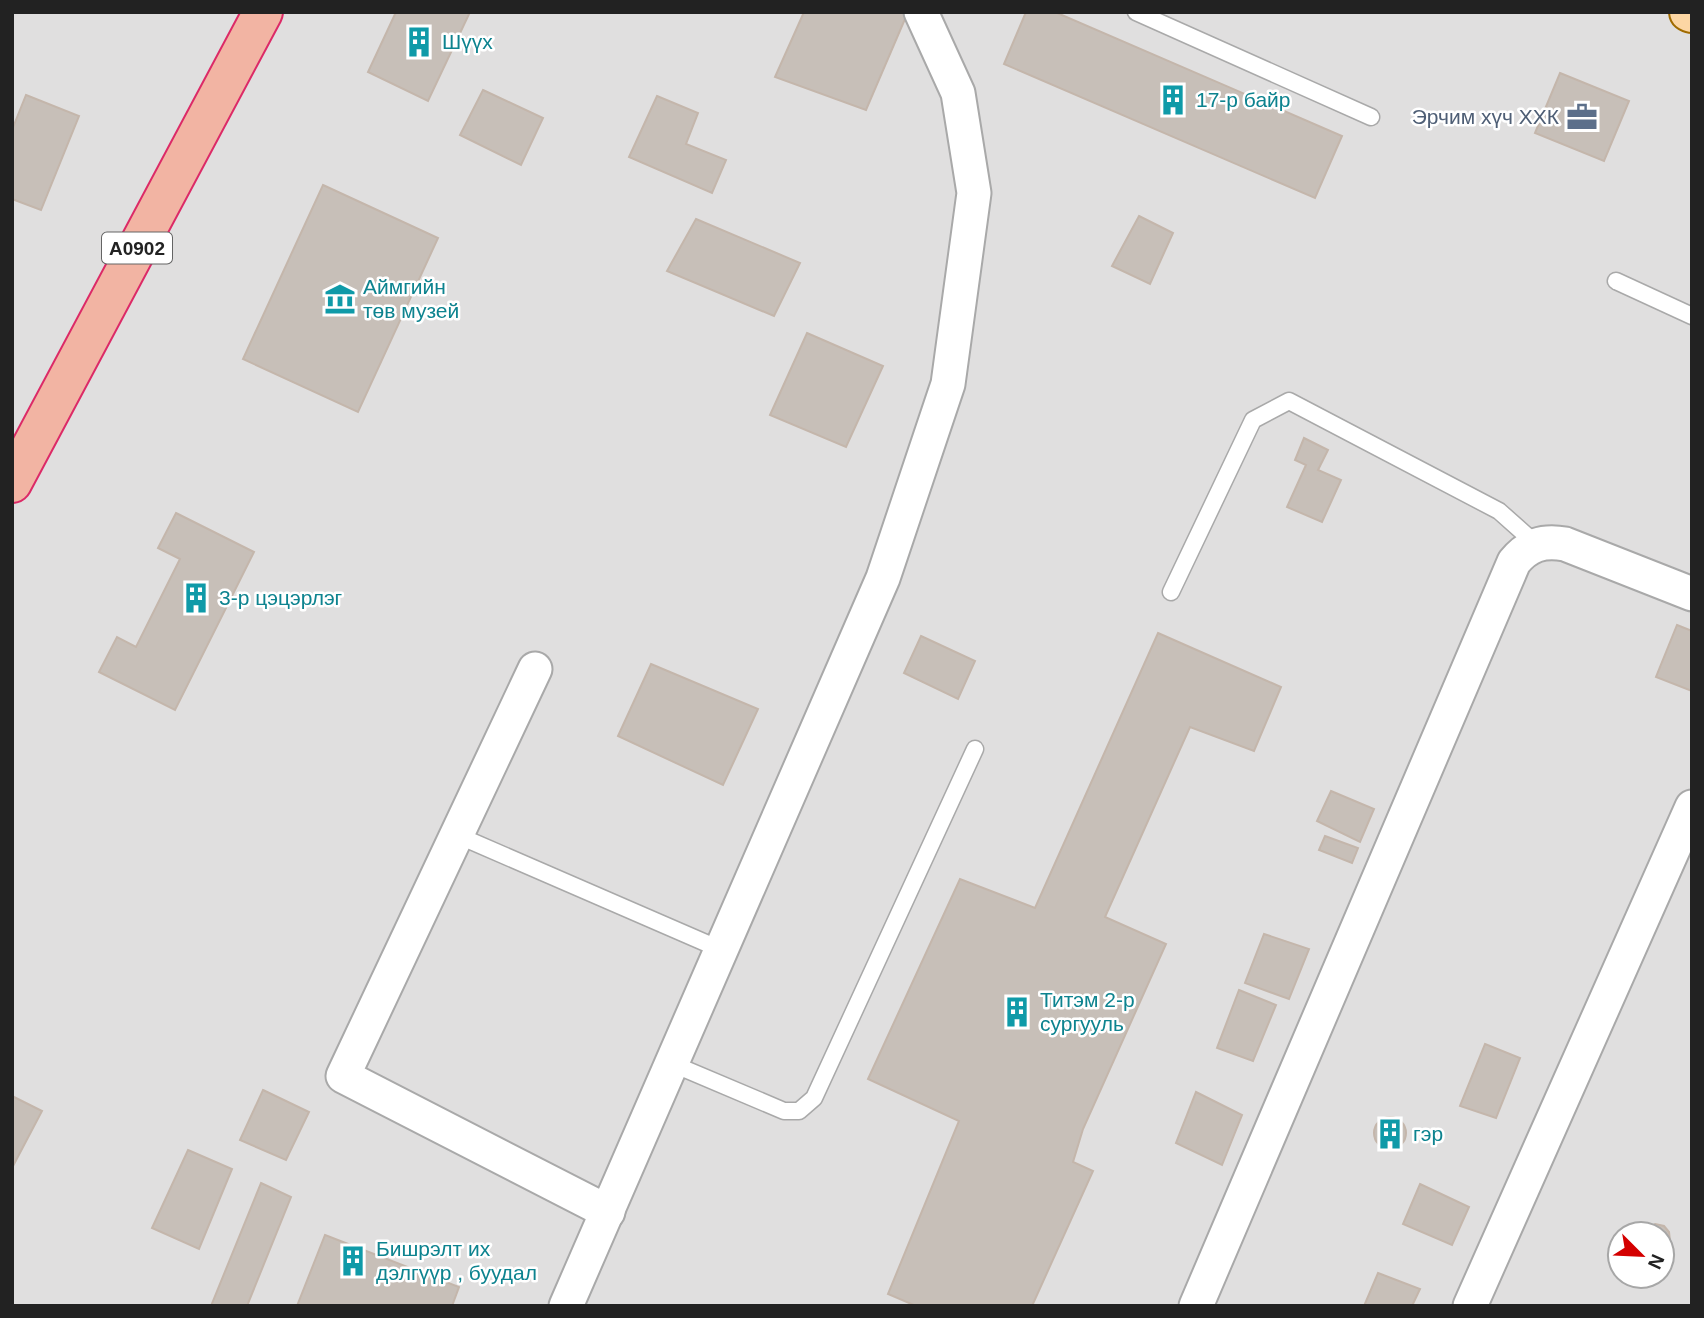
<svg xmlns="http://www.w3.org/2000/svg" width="1704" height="1318" font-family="Helvetica,sans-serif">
<rect width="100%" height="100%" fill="#f2efe9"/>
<path fill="#e0dfdf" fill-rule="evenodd" d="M12 12H1692V1306H12ZM1620 1234H1662V1276H1620Z"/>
<g fill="#c7bfb8" stroke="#c4b6ab" stroke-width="2">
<polygon points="396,12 470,12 428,101 368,72"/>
<polygon points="804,12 908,12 866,110 775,77"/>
<polygon points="1026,12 1055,12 1342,136 1315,198 1004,64"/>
<polygon points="1560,73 1629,101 1604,161 1535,133"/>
<polygon points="483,90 543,118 521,165 460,135"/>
<polygon points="26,95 79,116 41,210 12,199 12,130"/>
<polygon points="657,96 698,113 686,144 726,160 712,193 629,157"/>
<polygon points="323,185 438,238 358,412 243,359"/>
<polygon points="1139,216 1173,233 1150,284 1112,266"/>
<polygon points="696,219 800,263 774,316 667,271"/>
<polygon points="807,333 883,366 846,447 770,415"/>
<polygon points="1304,438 1328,450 1318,470 1341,480 1322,522 1287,507 1306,465 1295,460"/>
<polygon points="176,513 254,552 175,710 99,672 117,637 136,647 180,559 158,548"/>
<polygon points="1677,625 1692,631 1692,691 1656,677"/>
<polygon points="1158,633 1281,687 1254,751 1190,727 1105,917 1166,944 1083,1129 1073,1162 1093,1171 1032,1306 916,1306 888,1294 959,1121 868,1079 960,879 1035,908"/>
<polygon points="921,636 975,661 958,699 904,673"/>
<polygon points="651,664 758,709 723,785 618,736"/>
<polygon points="1331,791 1374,809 1360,842 1317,821"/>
<polygon points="1325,836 1358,848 1352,863 1319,850"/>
<polygon points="1264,934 1309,949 1289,999 1245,983"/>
<polygon points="1239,990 1276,1005 1253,1061 1217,1048"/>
<polygon points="1485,1044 1520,1058 1496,1118 1460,1106"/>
<polygon points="263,1090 309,1112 286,1160 240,1140"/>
<polygon points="1196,1092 1242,1115 1222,1165 1176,1143"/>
<polygon points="12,1096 42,1111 12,1168"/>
<circle cx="1390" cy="1133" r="16"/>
<polygon points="188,1150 232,1169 199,1249 152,1228"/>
<polygon points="261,1183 291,1197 247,1306 211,1306"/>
<polygon points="1420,1184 1469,1207 1452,1245 1403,1224"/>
<polygon points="1655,1224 1664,1226 1669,1232 1670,1241 1662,1250 1662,1234 1645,1234 1648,1229"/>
<polygon points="325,1235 459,1287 452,1306 297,1306"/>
<polygon points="1378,1273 1420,1289 1412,1306 1364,1306"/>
</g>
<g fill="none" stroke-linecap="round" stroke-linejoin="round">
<g stroke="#a9a9a9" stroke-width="19">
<g id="service">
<polyline points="1136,12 1371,117"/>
<polyline points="1616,281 1692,316"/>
<polyline points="1171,592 1253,420 1289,401 1499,511 1536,544"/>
<polyline points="457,835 722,950"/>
<polyline points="673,1064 784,1111 799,1111 814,1098 975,749"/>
</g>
</g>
<g stroke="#a9a9a9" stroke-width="37">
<g id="minor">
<polyline points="535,669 343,1076 608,1212"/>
<polyline points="566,1306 883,578 948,384 974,193 958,93 921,12"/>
<path d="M1196 1306 1514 562C1528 545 1543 540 1565 544L1692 594"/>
<polyline points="1470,1306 1692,807"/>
</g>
</g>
<g stroke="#a06b00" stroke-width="42">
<polyline id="primary" points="1689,12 1692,13"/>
</g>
<g stroke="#dc2a67" stroke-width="42">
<polyline id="trunk" points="12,483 263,12"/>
</g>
<use href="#service" stroke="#fff" stroke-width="16"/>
<use href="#minor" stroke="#fff" stroke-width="33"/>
<use href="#primary" stroke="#fcd6a4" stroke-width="38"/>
<use href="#trunk" stroke="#f2b4a3" stroke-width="38"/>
</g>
<defs>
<g id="building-bare" transform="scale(2.415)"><path d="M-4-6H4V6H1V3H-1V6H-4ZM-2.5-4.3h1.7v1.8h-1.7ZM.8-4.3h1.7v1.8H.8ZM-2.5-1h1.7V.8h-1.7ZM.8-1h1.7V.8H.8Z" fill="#0f9aa8" stroke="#fff" stroke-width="2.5" paint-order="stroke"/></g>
<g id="office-bare" transform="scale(2.415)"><path d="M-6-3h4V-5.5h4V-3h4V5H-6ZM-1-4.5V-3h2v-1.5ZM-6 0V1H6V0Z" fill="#5c6f8a" stroke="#fff" stroke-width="2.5" paint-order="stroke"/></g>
<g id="museum-bare" transform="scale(2.415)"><path d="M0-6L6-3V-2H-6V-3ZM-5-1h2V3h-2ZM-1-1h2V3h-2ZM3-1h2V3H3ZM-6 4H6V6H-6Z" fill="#0f9aa8" stroke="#fff" stroke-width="2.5" paint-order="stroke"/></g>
</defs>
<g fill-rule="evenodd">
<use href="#building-bare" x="419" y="42"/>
<use href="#building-bare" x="1173" y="100"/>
<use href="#office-bare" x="1582" y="117"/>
<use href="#museum-bare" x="340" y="299"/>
<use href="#building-bare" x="196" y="598"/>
<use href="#building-bare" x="1017" y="1012"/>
<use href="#building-bare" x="1390" y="1134"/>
<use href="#building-bare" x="353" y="1261"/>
</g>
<g text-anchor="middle" stroke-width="5" stroke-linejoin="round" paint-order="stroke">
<rect fill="#fff" stroke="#646464" stroke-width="2" x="102" y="232.5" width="70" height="31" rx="5"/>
<g font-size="19" font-weight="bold" fill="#222">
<text x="137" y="255">A0902</text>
</g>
<g font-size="21" fill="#0d838f" stroke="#fff" text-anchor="start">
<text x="442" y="49">Шүүх</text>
<text x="1196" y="107">17-р байр</text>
<text x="363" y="294">Аймгийн<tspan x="363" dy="24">төв музей</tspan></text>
<text x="219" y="605">3-р цэцэрлэг</text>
<text x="1040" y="1007">Титэм 2-р<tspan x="1040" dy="24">сургууль</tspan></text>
<text x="1413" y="1141">гэр</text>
<text x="376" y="1256">Бишрэлт их<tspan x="376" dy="24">дэлгүүр , буудал</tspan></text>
</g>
<g font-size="21" fill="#4e5e75" stroke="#fff" text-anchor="end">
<text x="1559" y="124">Эрчим хүч ХХК</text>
</g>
</g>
<rect width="1704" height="1318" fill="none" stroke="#222222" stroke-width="28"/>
<g transform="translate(1641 1255) rotate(114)"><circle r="33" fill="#ffffff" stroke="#a7a7a7" stroke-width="2"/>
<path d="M0-5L12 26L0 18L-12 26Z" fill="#d40000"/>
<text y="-10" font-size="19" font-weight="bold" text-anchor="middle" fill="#222222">N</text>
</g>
</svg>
